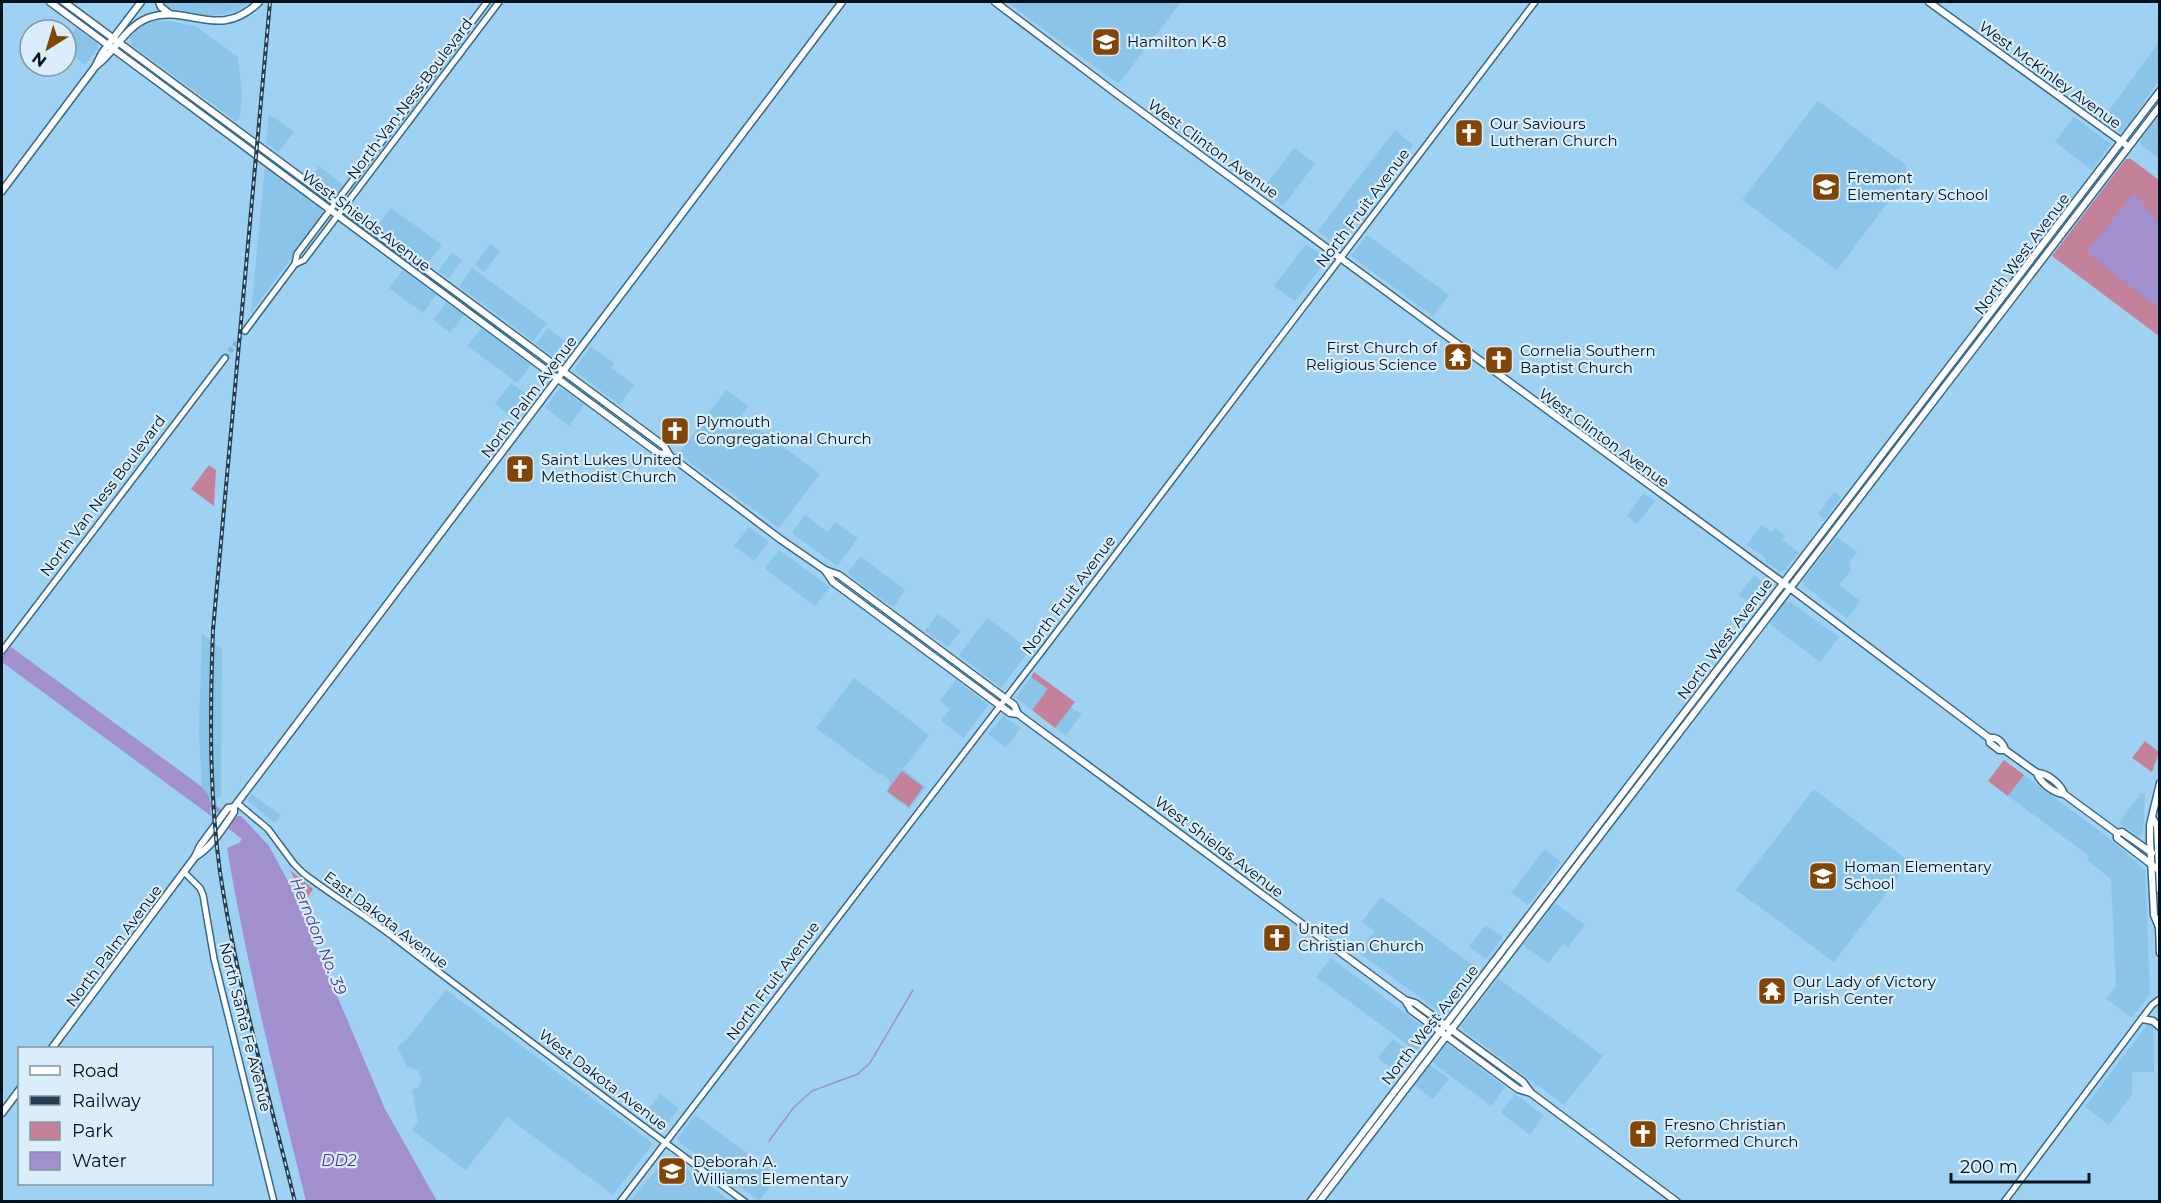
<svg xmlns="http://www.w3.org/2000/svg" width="2161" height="1203" font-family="Montserrat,sans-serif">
<rect width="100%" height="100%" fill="#9ed1f2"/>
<g fill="#8ac4e8">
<polygon points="162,2 251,2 234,12 210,16 173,11 165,7"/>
<polygon points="1007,2 1181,2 1120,82 1117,83"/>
<polygon points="156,21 168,21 196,26 238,57 242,94 240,119 236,121 132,45 130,37 135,32 145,25"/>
<polygon points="76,28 98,44 98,48 85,65 66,50 66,42"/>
<polygon points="2159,42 2159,80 2125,130 2119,131 2103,119"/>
<polygon points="1818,101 1903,163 1910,173 1837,270 1742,200"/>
<polygon points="269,114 294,132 278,152 266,143"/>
<polygon points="2159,115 2159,153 2157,157 2141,145 2140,141"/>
<polygon points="2074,117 2111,144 2092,170 2055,142"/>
<polygon points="1395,130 1413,145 1337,245 1318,231"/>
<polygon points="1294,148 1315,164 1283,206 1262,190"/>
<polygon points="319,166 344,185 337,194 334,195 311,177"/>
<polygon points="265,167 322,210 323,214 251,313"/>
<polygon points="391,208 442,245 428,263 377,226"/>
<polygon points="1367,235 1449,295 1433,316 1351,256"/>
<polygon points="490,244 500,251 484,272 475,265"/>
<polygon points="1306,244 1325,257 1325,262 1295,301 1274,286"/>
<polygon points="452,253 462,260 449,278 438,271"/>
<polygon points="472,268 547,323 533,341 460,287 460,285"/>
<polygon points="403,270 436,295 423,313 389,288"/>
<polygon points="446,303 464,315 450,333 433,320"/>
<polygon points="481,328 531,365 517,383 467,346"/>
<polygon points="548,328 572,346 561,362 536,344"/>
<polygon points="591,346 614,363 611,368 634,385 620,405 575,371 575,368"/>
<polygon points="511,383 532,398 516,420 495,404"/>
<polygon points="559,389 563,389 584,405 569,426 545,408"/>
<polygon points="726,390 748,406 741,416 820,474 779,528 692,464 680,452"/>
<polygon points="1834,492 1841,497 1825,519 1818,514"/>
<polygon points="1644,493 1655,501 1637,524 1627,516"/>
<polygon points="805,515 827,532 835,522 858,538 838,565 836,565 793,534 793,531"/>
<polygon points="1762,525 1772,532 1775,528 1785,536 1782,540 1799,552 1784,571 1780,572 1765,561 1766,559 1761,554 1746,545"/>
<polygon points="749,527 769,542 754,561 734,546"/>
<polygon points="1837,537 1857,552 1850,562 1851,570 1839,585 1860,601 1847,619 1804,585 1803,580"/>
<polygon points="779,550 830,587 815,606 765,569"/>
<polygon points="860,556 905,590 894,606 891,606 849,575 848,572"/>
<polygon points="1754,575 1768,586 1769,591 1756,607 1739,595"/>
<polygon points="1790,602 1839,637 1820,662 1769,623 1784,603"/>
<polygon points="938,614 961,631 948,647 925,631"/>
<polygon points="987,618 1030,650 1001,688 959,655"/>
<polygon points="202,634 222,649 221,796 216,798 218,816 212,824 209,796 202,787 199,731"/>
<polygon points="1031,677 1048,689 1032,710 1017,699 1016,697"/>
<polygon points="854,678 929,735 903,769 926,787 909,809 887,793 890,782 887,777 877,773 816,728"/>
<polygon points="956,680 988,705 964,738 941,721 950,709 940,701"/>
<polygon points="1071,707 1082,714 1066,735 1055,728"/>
<polygon points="1003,716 1021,728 1006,748 988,734"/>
<polygon points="2024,775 2113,841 2145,870 2150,994 2132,1018 2106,999 2116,986 2111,879 2087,860 2089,856 2008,796"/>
<polygon points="1814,789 1910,862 1834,962 1736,890"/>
<polygon points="2141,793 2145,793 2143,833 2138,836 2119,823"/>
<polygon points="252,794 281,815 275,823 247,800"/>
<polygon points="1545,849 1561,862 1528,905 1511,893"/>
<polygon points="1381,897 1478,969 1444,1013 1441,1013 1358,952 1375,931 1362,922"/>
<polygon points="1555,903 1585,925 1568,947 1563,944 1548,963 1523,945"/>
<polygon points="1486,925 1503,937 1486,959 1469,947"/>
<polygon points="1331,958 1428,1030 1428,1034 1416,1051 1316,977"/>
<polygon points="1498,978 1603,1056 1564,1105 1462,1029 1462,1025"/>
<polygon points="446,990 651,1142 651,1146 613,1195 507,1117 466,1170 412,1130 418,1123 412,1090 419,1087 422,1079 418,1071 407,1066 397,1047 407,1039"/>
<polygon points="2148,1024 2153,1026 2154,1072 2132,1072 2132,1094 2109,1125 2085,1107"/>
<polygon points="1393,1039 1413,1054 1398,1073 1378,1058"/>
<polygon points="1449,1045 1505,1087 1491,1106 1432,1062 1445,1046"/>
<polygon points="1430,1065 1449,1079 1433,1099 1414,1085"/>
<polygon points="660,1094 679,1108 663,1129 643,1116"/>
<polygon points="1515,1094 1543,1115 1530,1135 1501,1113"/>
<polygon points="695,1115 778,1176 759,1201 678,1141 677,1139"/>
<polygon points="671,1157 730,1201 630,1201 666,1158"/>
</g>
<g fill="#c38299">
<polygon points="2126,159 2131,159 2159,180 2159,336 2052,256"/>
<polygon points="209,465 216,470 214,506 191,489"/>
<polygon points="1034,672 1075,702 1055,728 1032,710 1048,689 1031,677"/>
<polygon points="2145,741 2159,752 2152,772 2132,758"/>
<polygon points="2004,760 2024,775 2008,796 1988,781"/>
<polygon points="902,771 923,787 909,807 887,791"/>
<polygon points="290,870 313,889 305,901"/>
</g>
<g fill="#a18fce">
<polygon points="2134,193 2159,223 2159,308 2086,252"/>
<polygon points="11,647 202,787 209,796 211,816 2,662 2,657"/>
<path d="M237 816H241L269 846 291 887 385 1109 437 1201H306C277 1084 247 967 227 848L239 843 242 839 228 828Z"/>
</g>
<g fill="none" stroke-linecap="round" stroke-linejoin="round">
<polyline stroke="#a18fce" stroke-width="1.5" points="769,1141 794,1107 812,1091 858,1074 870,1063 913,990"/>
<polyline stroke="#a18fce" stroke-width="4.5" points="206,801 238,825"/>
<polyline stroke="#86b4d2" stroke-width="5" stroke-dasharray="5 2.5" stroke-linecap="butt" points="225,358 245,331"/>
<g stroke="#396986" stroke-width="8">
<g id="tertiary">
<polyline points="295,264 304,260 499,2"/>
<polyline points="245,331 295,264 297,254 487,2"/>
<polyline points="2,651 225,358"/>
<path d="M237 803 268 829 294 864 303 873C333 896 366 916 396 939 511 1028 628 1115 745 1202"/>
<polyline points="184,872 200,888 203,895 214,959 274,1202"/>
<polyline points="620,1202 1046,646 1535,2"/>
<polyline points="2004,1202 2152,1005 2160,999"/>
</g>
</g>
<g stroke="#396986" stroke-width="9">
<g id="secondary">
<polyline points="50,2 658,453 670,456 780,539 825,570 839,575 1014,705 1018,714"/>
<polyline points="64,2 664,446 670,456"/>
<polyline points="159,2 161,7 170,14"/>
<path d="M995 2 1117 94 1790 588 1989 738C1997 737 2003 742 2005 750"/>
<polyline points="1929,2 2125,144"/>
<path d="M96 66C115 52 125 27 148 18 188 3 218 42 259 2"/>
<polyline points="2,191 95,67 102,53 141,2"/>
<polyline points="825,570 833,582 1010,713 1018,714 1405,1000 1411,1010 1518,1089 1531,1093"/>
<path d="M1989 738 1990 743 1999 750H2005L2037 773C2047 773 2061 784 2064 794"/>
<path d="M2037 773C2040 783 2054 793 2064 794L2117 833V838L2160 871"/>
<polyline points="2153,819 2157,826 2160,890"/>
<polyline points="2117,833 2122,832 2152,853"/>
<path d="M195 857C212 847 223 828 234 812V807"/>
<polyline points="2159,925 2160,953"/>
<polyline points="2159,927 2154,915 2150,840 2150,825 2160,783"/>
<polyline points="1405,1000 1415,1003 1523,1082 1531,1093 1677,1202"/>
<polyline points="2142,1019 2153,1021 2160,1027"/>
<polyline points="52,1048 195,857 200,846 228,808 234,807 237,803 842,2"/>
<polyline points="2,1113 20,1089"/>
<polyline points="1310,1202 2160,91"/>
<polyline points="1319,1202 2160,106"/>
</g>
</g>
<use href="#tertiary" stroke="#fff" stroke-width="5"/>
<use href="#secondary" stroke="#fff" stroke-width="6"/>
<g stroke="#253e4f" stroke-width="4">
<path id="rail" d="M270 2 213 630C210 711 209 792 220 872 237 984 268 1092 295 1202"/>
</g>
<use href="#rail" stroke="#d9edfb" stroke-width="1.5" stroke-dasharray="4.5" stroke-linecap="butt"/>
</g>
<defs>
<g id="school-square" transform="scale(1.5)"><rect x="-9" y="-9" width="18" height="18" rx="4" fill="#834506" stroke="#d9edfb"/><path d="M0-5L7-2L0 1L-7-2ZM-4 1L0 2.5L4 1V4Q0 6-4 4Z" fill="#fff"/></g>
<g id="church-square" transform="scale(1.5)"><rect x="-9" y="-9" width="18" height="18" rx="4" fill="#834506" stroke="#d9edfb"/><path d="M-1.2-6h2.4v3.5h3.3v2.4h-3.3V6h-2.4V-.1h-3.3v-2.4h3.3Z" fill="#fff"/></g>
<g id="temple-square" transform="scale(1.5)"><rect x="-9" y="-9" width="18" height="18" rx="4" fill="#834506" stroke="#d9edfb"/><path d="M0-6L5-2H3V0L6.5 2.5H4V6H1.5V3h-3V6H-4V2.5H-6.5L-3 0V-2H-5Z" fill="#fff"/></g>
</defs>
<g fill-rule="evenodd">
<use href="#school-square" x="1106" y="42"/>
<use href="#church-square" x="1469" y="133"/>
<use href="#school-square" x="1826" y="187"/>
<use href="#temple-square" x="1458" y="357"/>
<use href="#church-square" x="1499" y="360"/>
<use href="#church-square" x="675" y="431"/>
<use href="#church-square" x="520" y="469"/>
<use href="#school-square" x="1823" y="876"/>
<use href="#church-square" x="1277" y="938"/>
<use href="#temple-square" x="1772" y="991"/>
<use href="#church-square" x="1643" y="1134"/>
<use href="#school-square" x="672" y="1171"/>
</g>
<g text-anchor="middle" stroke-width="4.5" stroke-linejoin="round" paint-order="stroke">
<g font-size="15" fill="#01121e" stroke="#d9edfb" text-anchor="start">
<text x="1127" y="47">Hamilton K-8</text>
<text x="1490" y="129">Our Saviours<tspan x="1490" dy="17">Lutheran Church</tspan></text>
<text x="1847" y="183">Fremont<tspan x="1847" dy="17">Elementary School</tspan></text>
<text x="1437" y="353" text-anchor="end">First Church of<tspan x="1437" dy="17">Religious Science</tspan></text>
<text x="1520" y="356">Cornelia Southern<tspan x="1520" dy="17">Baptist Church</tspan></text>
<text x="696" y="427">Plymouth<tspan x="696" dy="17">Congregational Church</tspan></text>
<text x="541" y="465">Saint Lukes United<tspan x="541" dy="17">Methodist Church</tspan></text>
<text x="1844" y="872">Homan Elementary<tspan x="1844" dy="17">School</tspan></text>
<text x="1298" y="934">United<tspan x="1298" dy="17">Christian Church</tspan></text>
<text x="1793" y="987">Our Lady of Victory<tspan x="1793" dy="17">Parish Center</tspan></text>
<text x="1664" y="1130">Fresno Christian<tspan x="1664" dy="17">Reformed Church</tspan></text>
<text x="693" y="1167">Deborah A.<tspan x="693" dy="17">Williams Elementary</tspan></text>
</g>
<g font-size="15" fill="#01121e" stroke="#d9edfb">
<text transform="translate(2050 75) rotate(36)" y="5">West McKinley Avenue</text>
<text transform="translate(410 99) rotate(-53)" y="5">North Van Ness Boulevard</text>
<text transform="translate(1213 149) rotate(36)" y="5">West Clinton Avenue</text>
<text transform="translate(1363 208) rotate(-53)" y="5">North Fruit Avenue</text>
<text transform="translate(366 221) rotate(37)" y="5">West Shields Avenue</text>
<text transform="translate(2022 254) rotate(-53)" y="5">North West Avenue</text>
<text transform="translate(529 397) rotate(-53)" y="5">North Palm Avenue</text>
<text transform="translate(1604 438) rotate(36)" y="5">West Clinton Avenue</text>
<text transform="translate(103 496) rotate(-53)" y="5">North Van Ness Boulevard</text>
<text transform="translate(1069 595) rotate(-53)" y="5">North Fruit Avenue</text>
<text transform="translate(1725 639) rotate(-53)" y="5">North West Avenue</text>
<text transform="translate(1219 847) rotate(37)" y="5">West Shields Avenue</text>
<text transform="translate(386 920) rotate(37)" y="5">East Dakota Avenue</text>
<text transform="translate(114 946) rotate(-53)" y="5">North Palm Avenue</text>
<text transform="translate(773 981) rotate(-53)" y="5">North Fruit Avenue</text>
<text transform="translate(1430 1025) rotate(-52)" y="5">North West Avenue</text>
<text transform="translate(245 1027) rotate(76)" y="5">North Santa Fe Avenue</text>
<text transform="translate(603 1080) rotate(37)" y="5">West Dakota Avenue</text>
</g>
<g font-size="16" font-style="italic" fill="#523783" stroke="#d9edfb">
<text transform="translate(319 936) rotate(68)" y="6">Herndon No. 39</text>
<text x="339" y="1166">DD2</text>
</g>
</g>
<rect width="2161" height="1203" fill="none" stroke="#01121e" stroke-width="6"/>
<rect x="18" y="1047" width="195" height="138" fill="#d9edfb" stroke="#8395a3" stroke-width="1.5"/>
<rect x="30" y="1066" width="30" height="9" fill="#ffffff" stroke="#8395a3" stroke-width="1.5"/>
<text x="72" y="1077" font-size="18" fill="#01121e">Road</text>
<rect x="30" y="1096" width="30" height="9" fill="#253e4f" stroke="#8395a3" stroke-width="1.5"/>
<text x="72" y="1107" font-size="18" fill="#01121e">Railway</text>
<rect x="30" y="1122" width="30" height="18" fill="#c38299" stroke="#8395a3" stroke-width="1.5"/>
<text x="72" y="1137" font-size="18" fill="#01121e">Park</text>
<rect x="30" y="1152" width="30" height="18" fill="#a18fce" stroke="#8395a3" stroke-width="1.5"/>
<text x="72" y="1167" font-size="18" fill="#01121e">Water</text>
<g transform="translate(48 48) rotate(217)"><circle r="28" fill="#d9edfb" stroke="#8395a3" stroke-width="1.5"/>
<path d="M0-4.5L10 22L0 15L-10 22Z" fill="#834506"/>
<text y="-9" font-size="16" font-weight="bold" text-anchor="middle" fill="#01121e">N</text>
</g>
<path d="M1951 1173v9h138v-9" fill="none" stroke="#01121e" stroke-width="3"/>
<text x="1960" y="1173" font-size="18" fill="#01121e" stroke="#d9edfb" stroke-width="4.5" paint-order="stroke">200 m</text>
</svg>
